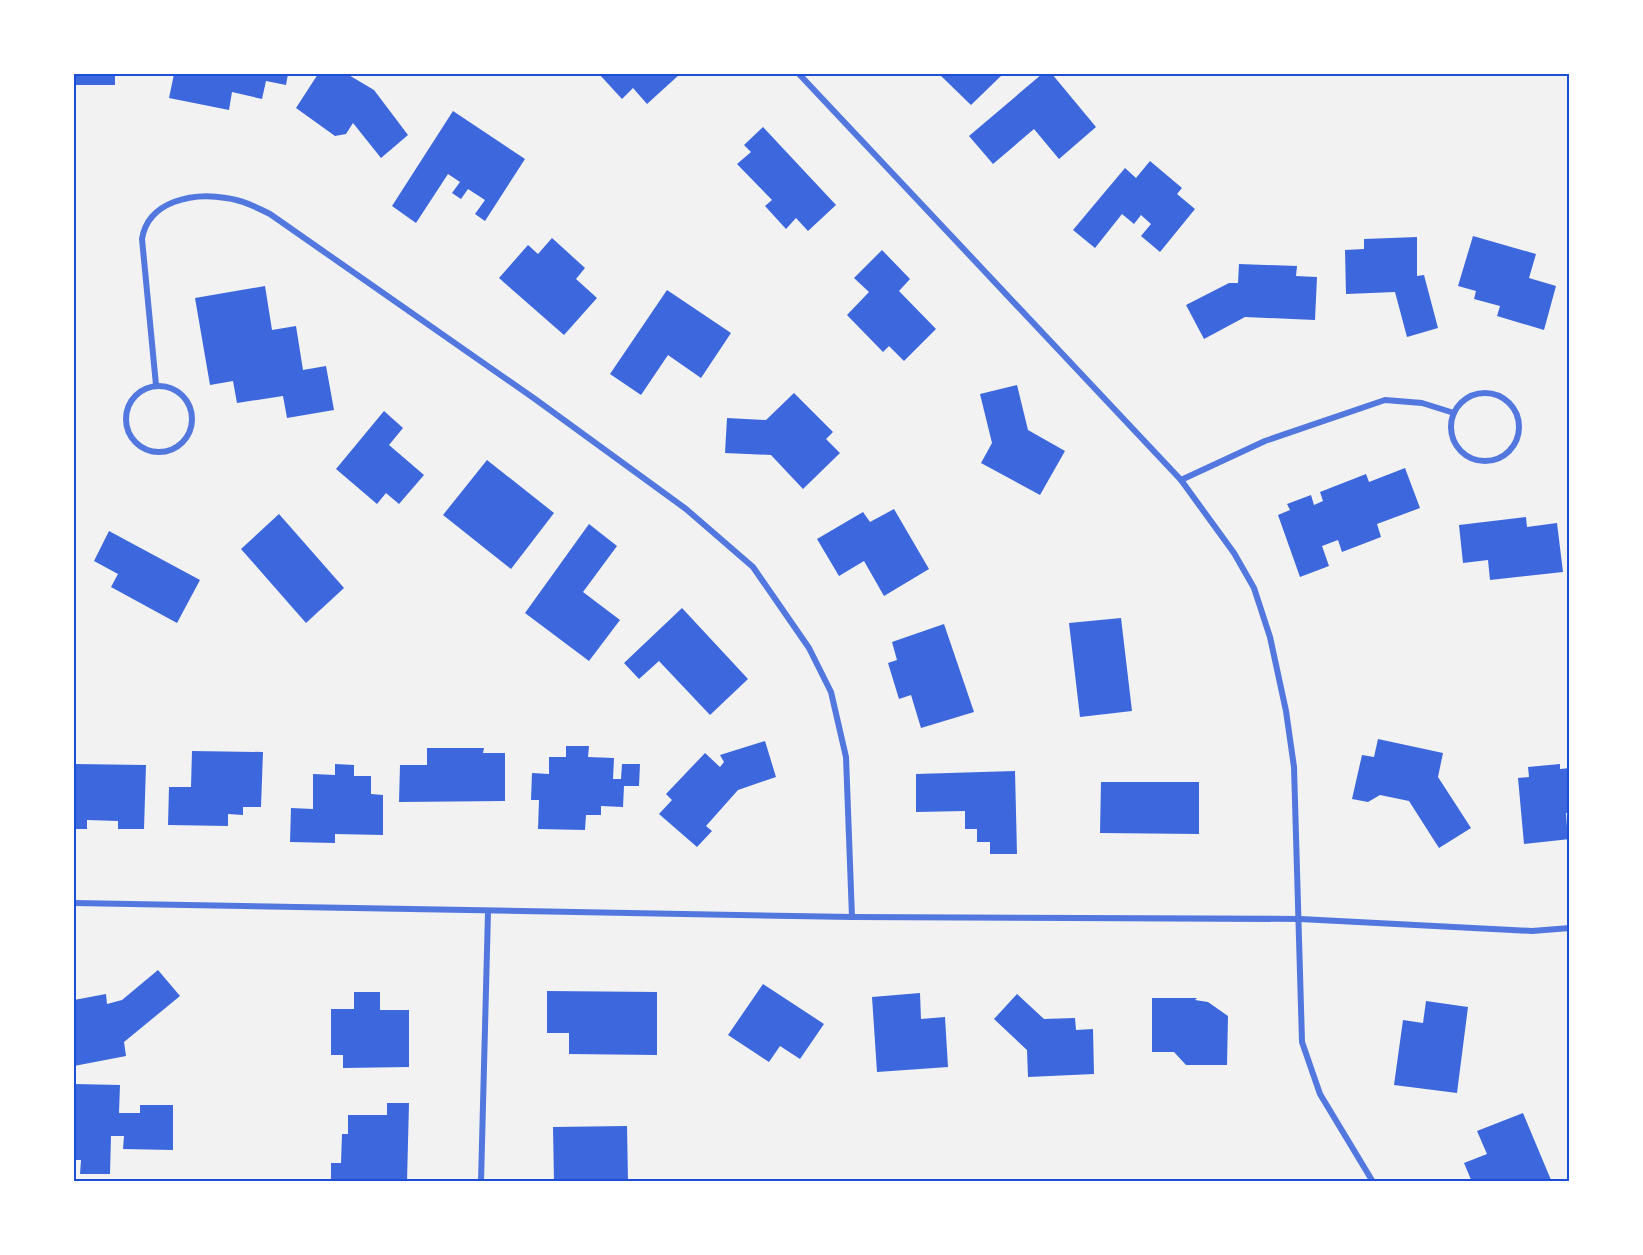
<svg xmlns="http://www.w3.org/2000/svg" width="1643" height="1255" font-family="'Times New Roman',serif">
<rect width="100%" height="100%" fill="#f2f2f2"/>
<g fill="#3d67dc">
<rect x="74" y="74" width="41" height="11"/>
<polygon points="174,74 288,74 286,85 266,81 262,99 232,92 229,110 169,98"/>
<polygon points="318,74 347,74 374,90 408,135 381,158 353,123 346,134 335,136 296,108"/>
<polygon points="599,74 680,74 647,104 633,88 622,99"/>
<polygon points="939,74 1003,74 971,105"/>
<polygon points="1042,74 1052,74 1096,127 1059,159 1034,129 993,164 969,136"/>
<polygon points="453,111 525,159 485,221 475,214 485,200 468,189 461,199 452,193 460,182 448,174 416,223 392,206"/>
<polygon points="763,127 836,205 808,231 796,218 786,229 765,206 772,200 737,164 751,152 744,145"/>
<polygon points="1150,161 1182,188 1177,194 1195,209 1160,252 1141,236 1151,224 1141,215 1134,224 1122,214 1095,248 1073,230 1125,168 1136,178"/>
<polygon points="1473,236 1536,254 1529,278 1556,286 1544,330 1497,316 1500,306 1474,299 1476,291 1458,286"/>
<polygon points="1417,237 1417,276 1424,275 1438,328 1407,337 1395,292 1346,294 1345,250 1364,249 1364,239"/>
<polygon points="552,238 585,268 576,279 597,298 564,335 499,278 528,245 538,254"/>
<polygon points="882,250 910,279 899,291 936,329 904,361 889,346 883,352 847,315 869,292 854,278"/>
<polygon points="1239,264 1297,266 1296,276 1317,277 1315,320 1245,317 1204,339 1186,305 1229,283 1238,283"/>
<polygon points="265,286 272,330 296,326 303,370 326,366 334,410 287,418 283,396 237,403 233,381 210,385 195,298"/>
<polygon points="667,290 731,333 701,378 668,355 641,395 610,374"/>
<polygon points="1017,385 1028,430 1065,451 1040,495 981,463 992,443 980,394"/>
<polygon points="794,393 833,432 826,439 840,453 803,489 771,455 725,453 727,418 766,420"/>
<polygon points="384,411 403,428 389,445 424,475 399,504 386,493 377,504 336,469"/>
<polygon points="487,460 554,513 511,569 443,515"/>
<polygon points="1405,468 1420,508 1377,524 1381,537 1342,552 1338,540 1322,546 1329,566 1300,577 1278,515 1290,510 1287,504 1311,495 1314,505 1323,501 1320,492 1366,474 1369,482"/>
<polygon points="894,509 929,569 884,596 864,561 839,576 817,539 863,512 870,522"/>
<polygon points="279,514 344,588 306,623 241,549"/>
<polygon points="1526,517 1527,527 1557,523 1563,572 1490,580 1488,560 1463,563 1459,525"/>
<polygon points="589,524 617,546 583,592 620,620 589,661 525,613"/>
<polygon points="109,531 200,580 177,623 111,587 118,574 94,561"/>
<polygon points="682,608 748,679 710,715 659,661 639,679 624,663"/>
<polygon points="1121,618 1132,711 1080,717 1069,623"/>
<polygon points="944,624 974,712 921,728 911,695 899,699 888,663 897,660 892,642"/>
<polygon points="1378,739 1443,753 1438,777 1471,828 1439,848 1409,801 1380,795 1368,802 1352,799 1362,755 1374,757"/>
<polygon points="765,741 776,777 738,790 706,826 712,831 697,847 659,814 672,800 666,794 705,753 720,767 724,762 720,755"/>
<polygon points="566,746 589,746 588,757 614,758 613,779 621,779 622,764 640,764 639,786 624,786 623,807 601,806 601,815 586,815 585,830 538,829 539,800 531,800 532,773 549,774 549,757 566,757"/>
<polygon points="427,748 484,748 483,753 505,753 505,801 399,802 400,765 427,765"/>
<polygon points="192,751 263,752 261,807 243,807 243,815 228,814 228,826 168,825 169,787 191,787"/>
<polygon points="74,764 146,765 144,829 118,829 118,821 87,820 87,829 74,829"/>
<polygon points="335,764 354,765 354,776 371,776 371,794 383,795 383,835 335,834 335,843 290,842 291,808 313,809 313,774 335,775"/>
<polygon points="1560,764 1560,769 1570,768 1570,812 1566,813 1567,827 1570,827 1570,839 1524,844 1518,778 1529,777 1528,767"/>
<polygon points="1015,771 1017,854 990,854 990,842 977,842 977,829 965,829 965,811 916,812 916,774"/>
<polygon points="1101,782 1199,782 1199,834 1100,833"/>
<polygon points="158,970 180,996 124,1042 126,1056 74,1066 74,1000 106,994 107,1004 122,1000"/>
<polygon points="763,984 824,1024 800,1059 780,1046 769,1062 728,1035"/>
<polygon points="547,991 657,992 657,1055 569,1054 569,1033 547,1033"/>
<polygon points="354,992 380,992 380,1010 409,1010 409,1067 343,1068 343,1055 331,1055 331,1009 354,1009"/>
<polygon points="920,993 921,1019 945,1017 948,1067 877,1072 872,997"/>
<polygon points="1017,994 1044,1019 1075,1018 1076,1030 1093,1029 1094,1074 1028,1077 1027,1050 994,1019"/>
<polygon points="1152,998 1197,998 1195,1000 1208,1002 1228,1016 1227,1065 1186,1065 1174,1052 1152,1052"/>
<polygon points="1426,1001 1468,1007 1457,1093 1394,1085 1403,1020 1423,1023"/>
<polygon points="74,1084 120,1085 119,1113 140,1113 140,1105 173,1105 173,1150 123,1149 124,1136 111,1136 110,1174 80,1174 81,1160 74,1160"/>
<polygon points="387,1103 409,1103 407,1182 331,1182 331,1163 341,1163 342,1134 348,1134 348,1115 387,1115"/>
<polygon points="1523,1113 1551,1180 1472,1182 1464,1163 1487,1154 1477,1131"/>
<polygon points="627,1126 628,1182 554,1182 553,1127"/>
</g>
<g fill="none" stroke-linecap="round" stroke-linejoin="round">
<g stroke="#5277de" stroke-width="6">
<polyline points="799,74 1181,480 1234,553 1254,588 1270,637 1286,711 1294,767 1302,1042 1320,1094 1373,1182"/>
<path d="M156 385 142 239C148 201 193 192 226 198 242 200 256 207 270 214L535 399 686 509 753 567 809 648 831 692 846 757 852 917"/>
<circle cx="159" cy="419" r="33"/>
<circle cx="1485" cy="427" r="34"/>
<polyline points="1181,480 1265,441 1385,400 1422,403 1454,413"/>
<polyline points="74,903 852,917 1300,919 1532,931 1570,928"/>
<polyline points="481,1182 488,912"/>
</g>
</g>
<rect width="1643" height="1255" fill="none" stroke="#ffffff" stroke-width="150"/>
<rect x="75" y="75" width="1493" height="1105" fill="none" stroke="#1d4ed8" stroke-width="2"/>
</svg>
